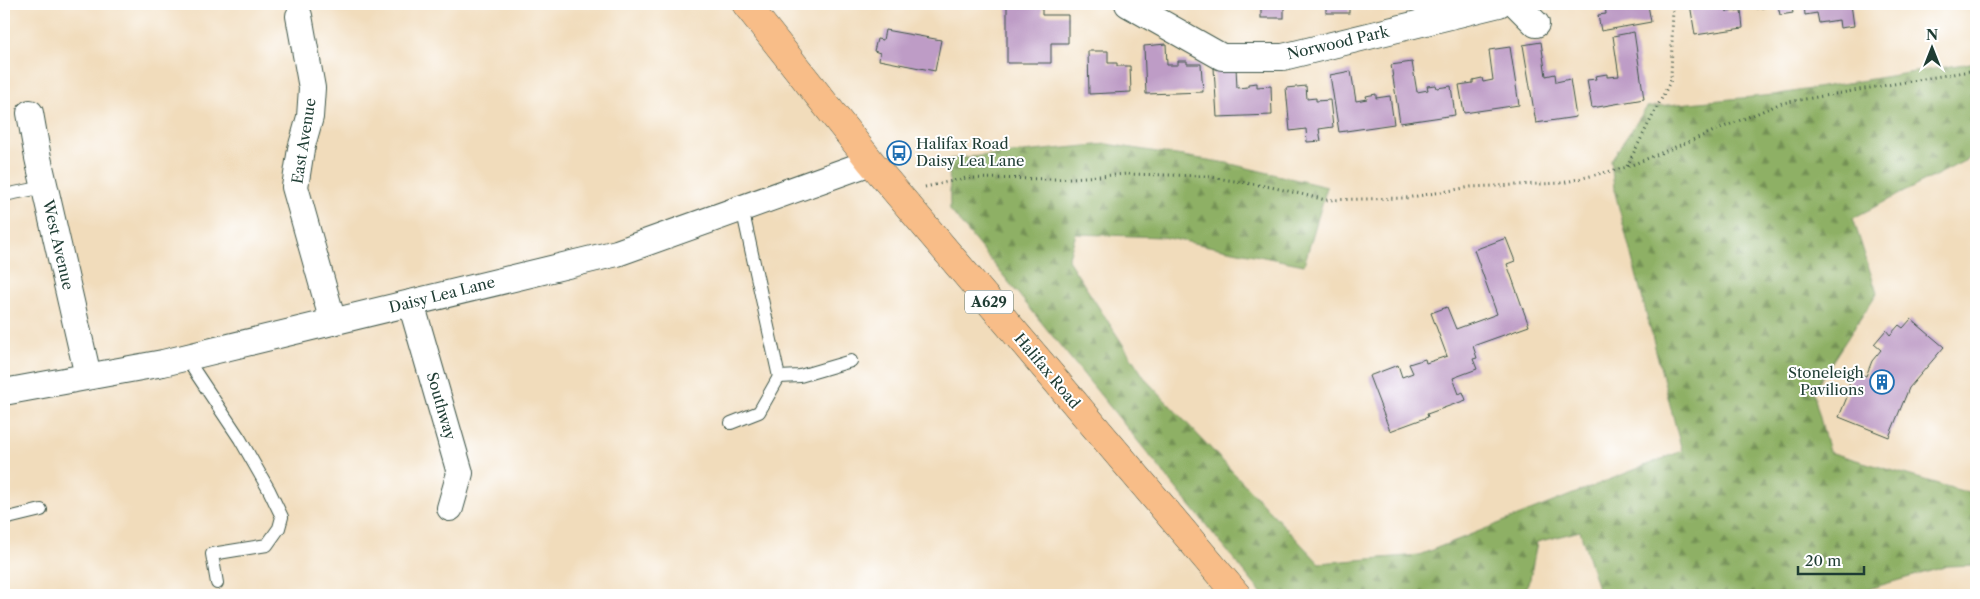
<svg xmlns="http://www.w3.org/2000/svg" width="1980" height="599" font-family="'Libre Caslon Text',serif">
<defs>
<pattern id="forest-firs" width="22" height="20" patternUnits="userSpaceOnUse" patternTransform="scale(1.25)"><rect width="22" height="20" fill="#8eb065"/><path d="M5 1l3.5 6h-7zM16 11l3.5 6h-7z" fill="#739054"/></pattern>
</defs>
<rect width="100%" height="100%" fill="#fff"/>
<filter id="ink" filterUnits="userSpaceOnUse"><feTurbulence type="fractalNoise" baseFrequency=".02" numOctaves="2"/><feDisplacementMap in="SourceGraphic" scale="10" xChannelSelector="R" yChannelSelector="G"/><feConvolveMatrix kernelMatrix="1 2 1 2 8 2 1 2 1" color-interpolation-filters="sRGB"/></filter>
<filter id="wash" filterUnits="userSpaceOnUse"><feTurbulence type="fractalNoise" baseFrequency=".0096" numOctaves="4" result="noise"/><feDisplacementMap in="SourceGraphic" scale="20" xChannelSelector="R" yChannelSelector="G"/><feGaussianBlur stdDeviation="1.12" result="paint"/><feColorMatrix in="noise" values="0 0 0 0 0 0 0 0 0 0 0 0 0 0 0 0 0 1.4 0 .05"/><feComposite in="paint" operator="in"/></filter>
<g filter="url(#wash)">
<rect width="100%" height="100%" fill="#f1dcbb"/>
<polygon fill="url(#forest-firs)" stroke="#56764c" points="1976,62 1976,155 1853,218 1877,293 1813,391 1829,452 1976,495 1976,565 1948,566 1847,595 1600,595 1580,531 1537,542 1530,579 1522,595 1263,595 950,210 949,159 1107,144 1227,163 1327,187 1304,265 1163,237 1076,234 1068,260 1146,380 1319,563 1419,555 1682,451 1614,189 1611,160 1647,107 1773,95"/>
<g id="blocks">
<g fill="#be9cc6">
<polygon points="1007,4 1042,4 1042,15 1068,15 1068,43 1051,43 1051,63 1007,63"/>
<rect x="1261" y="4" width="23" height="14"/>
<rect x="1326" y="4" width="23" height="9"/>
<polygon points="1605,4 1636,4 1636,7 1648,5 1651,22 1601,31 1598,15 1606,14"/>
<polygon points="1690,4 1725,4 1727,12 1741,10 1743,28 1695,35"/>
<polygon points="1756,4 1791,4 1793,13 1780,15 1778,5 1757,9"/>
<polygon points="1804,4 1851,4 1854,26 1840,28 1839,20 1819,23 1817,13 1805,15"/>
<polygon points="885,30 941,40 935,71 879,60 880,53 874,51 877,39 883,40"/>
<polygon points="1634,32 1644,99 1592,108 1587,80 1596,79 1595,76 1607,74 1607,77 1619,76 1613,36"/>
<polygon points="1541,42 1546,76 1555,74 1556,82 1570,79 1576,117 1536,123 1523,45"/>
<polygon points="1166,44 1167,65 1178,65 1178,61 1187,61 1187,64 1201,64 1203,92 1146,94 1144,46"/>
<polygon points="1510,47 1519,105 1464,113 1459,85 1473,83 1473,80 1482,78 1483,82 1493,80 1489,50"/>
<polygon points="1088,51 1108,51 1108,63 1117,63 1117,66 1130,66 1131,92 1089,94"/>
<polygon points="1412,62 1417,92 1428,90 1427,86 1436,85 1437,88 1451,86 1455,115 1400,123 1391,65"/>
<polygon points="1236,67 1237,88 1248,87 1248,84 1257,83 1257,87 1271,86 1272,115 1217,117 1214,68"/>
<polygon points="1351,71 1356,101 1367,99 1366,96 1376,94 1376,98 1390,96 1394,124 1339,132 1330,75"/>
<polygon points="1306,86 1307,99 1316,98 1316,101 1330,100 1333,127 1319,129 1321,141 1307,142 1306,129 1290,131 1286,88"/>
<polygon points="1506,238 1515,261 1507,264 1529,326 1473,346 1477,358 1473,359 1477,369 1453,378 1459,394 1463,392 1466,400 1427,414 1428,417 1390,431 1369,376 1398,365 1402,377 1413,373 1409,364 1425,359 1426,363 1447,356 1431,313 1447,307 1456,329 1497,314 1474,250"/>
<polygon points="1911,319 1944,347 1909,388 1889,437 1839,417 1849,392 1846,391 1854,372 1866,376 1872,361 1881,350 1874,344 1886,330 1890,335 1899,325 1903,328"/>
</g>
</g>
</g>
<g filter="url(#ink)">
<use href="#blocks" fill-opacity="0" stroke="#3e5548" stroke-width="1"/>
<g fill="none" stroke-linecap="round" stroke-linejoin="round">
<g stroke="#3e5548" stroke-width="14">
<g id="service">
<polyline points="4,195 45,187"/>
<polyline points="742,208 779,377 800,376 851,361"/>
<polyline points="188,357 194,370 240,439 269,490 282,517 279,528 267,545 212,554 217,583"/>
<polyline points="731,423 759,412 779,377"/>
<polyline points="4,519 41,510"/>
</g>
</g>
<g stroke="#3e5548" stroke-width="28">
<g id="minor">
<polyline points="1128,4 1222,57 1283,57 1499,4"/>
<polyline points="1516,4 1536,24"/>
<polyline points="299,16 312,88 310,117 301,149 295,187 333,322"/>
<polyline points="30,113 38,158 88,376"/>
<polyline points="411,303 460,473 450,508"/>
<polyline points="4,392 163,363 617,253 871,162"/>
</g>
</g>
<g stroke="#3e5548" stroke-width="29">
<polyline id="trunk" points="746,4 871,162 1237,595"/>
</g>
<g stroke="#3e5548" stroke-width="3" stroke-dasharray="1 4" stroke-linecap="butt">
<polyline points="1627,166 1671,80 1673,4"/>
<polyline points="925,187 966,178 1056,179 1128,174 1204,176 1271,187 1326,200 1406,198 1471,187 1562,183 1627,167 1782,103 1976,70"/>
</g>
<use href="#service" stroke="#fff" stroke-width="12"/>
<use href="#minor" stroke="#fff" stroke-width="26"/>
<use href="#trunk" stroke="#f8bd88" stroke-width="28"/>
</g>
</g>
<defs>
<g id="bus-ring" transform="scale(1.25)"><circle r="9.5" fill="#fff" stroke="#1f6fb2" stroke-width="1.5"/><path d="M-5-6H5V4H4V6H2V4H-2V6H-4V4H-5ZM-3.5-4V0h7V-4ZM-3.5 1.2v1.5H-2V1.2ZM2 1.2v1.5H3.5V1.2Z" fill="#1f6fb2"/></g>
<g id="building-ring" transform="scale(1.25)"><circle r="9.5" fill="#fff" stroke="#1f6fb2" stroke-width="1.5"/><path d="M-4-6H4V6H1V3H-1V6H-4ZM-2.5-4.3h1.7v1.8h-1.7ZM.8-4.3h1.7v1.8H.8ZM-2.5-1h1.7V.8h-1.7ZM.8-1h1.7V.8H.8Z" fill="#1f6fb2"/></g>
</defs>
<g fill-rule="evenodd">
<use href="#bus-ring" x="899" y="153"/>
<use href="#building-ring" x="1882" y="382"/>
</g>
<g text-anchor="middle" stroke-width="4" stroke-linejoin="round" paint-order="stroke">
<rect fill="#fff" stroke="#627771" stroke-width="1" x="965" y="290.5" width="48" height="23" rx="4"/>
<g font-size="14" font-weight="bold" fill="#1f3d34">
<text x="989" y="307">A629</text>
</g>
<g font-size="15" fill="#1f3d34" stroke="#fff">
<text transform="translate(1338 43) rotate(-13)" y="5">Norwood Park</text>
<text transform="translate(304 141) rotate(-81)" y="5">East Avenue</text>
<text transform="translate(58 245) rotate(77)" y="5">West Avenue</text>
<text transform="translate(442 295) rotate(-14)" y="5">Daisy Lea Lane</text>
<text transform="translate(1047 371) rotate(50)" y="5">Halifax Road</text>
<text transform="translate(441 406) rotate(74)" y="5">Southway</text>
</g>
<g font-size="15" fill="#1f3d34" stroke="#fff" text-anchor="start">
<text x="916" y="149">Halifax Road<tspan x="916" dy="17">Daisy Lea Lane</tspan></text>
<text x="1864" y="378" text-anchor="end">Stoneleigh<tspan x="1864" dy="17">Pavilions</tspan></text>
</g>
</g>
<rect width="1980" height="599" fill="none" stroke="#fff" stroke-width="20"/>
<g transform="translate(1932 48)" stroke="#ffffff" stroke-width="4" paint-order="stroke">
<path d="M0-4L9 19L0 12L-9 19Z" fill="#1f3d34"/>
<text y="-8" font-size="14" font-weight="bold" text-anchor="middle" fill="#1f3d34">N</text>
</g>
<path d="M1798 566v8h66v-8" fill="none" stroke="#1f3d34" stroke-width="2.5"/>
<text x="1805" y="566" font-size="15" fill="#1f3d34" stroke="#ffffff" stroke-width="4" paint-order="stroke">20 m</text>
</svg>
